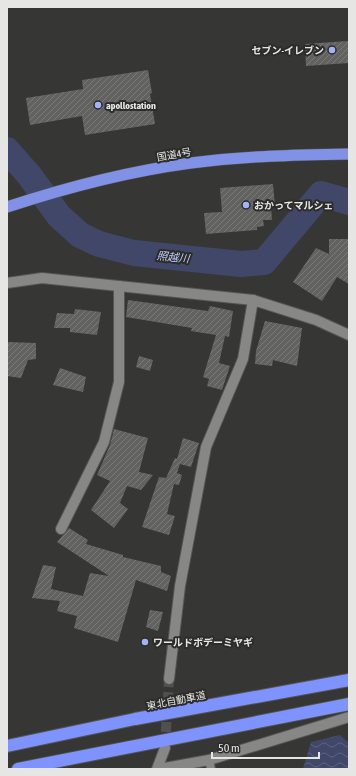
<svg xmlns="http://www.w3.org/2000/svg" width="356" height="776" font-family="'Asap Condensed','Noto Sans JP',sans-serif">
<defs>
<pattern id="water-waves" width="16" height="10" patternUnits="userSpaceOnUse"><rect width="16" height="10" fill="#404768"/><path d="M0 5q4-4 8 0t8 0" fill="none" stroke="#5c627d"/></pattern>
<pattern id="building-hatch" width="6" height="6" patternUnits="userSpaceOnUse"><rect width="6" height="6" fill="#626361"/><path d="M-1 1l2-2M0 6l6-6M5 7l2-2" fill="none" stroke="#787978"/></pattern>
</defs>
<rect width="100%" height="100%" fill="#363734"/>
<polygon fill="url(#water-waves)" points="340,735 349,743 349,769 303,769 311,742"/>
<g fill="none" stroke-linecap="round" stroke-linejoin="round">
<polyline stroke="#404768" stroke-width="26" points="7,150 29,175 59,216 80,235 99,244 134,253 241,264 264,262 321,194 349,202"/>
</g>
<g fill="url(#building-hatch)">
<polygon points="348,41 349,63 306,66 305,44"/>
<polygon points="148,70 152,93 150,94 155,124 85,135 82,116 30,125 26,98 83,89 82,80"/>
<polygon points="273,184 275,206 271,206 272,220 263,220 264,226 257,227 257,230 206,234 204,213 222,212 220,188"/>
<polygon points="329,239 349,239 349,284 337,277 322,301 293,282 316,248 329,254"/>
<polygon points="128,300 208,311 210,306 233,311 229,337 225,336 219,363 230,366 222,390 207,386 209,379 203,377 216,335 191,331 192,328 126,317"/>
<polygon points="75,309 101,312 97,335 70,332 70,328 54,328 57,313 74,314"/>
<polygon points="265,321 302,328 297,366 273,360 272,366 255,364 256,351"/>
<polygon points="7,342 36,343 36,359 28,360 21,378 7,376"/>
<polygon points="139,356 153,360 150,371 136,367"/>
<polygon points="60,368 86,377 83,392 53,385"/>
<polygon points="114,429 148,438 139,472 153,475 141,490 127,486 120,503 128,509 114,528 91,510 110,481 97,475 110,445"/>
<polygon points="183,438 199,443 191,467 180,464 177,473 182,475 179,485 174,484 167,514 175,516 169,535 142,527 159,477 166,478 175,458 177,459"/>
<polygon points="69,528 88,540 86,544 123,555 123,557 161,566 161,572 171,576 167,591 136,580 118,642 74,628 77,616 57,611 60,601 32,598 43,565 56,567 51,589 83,596 90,573 109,576 57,542"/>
<polygon points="150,610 163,612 158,631 146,627"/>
</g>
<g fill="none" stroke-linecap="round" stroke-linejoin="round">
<polyline stroke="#50514f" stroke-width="10" stroke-dasharray="10 5" stroke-linecap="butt" points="165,747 169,679"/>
<g stroke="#555654" stroke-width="10">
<polyline id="service" points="209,760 211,769"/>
</g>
<g stroke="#555654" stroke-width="12">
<g id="minor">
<polyline points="7,283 42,278 253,300 316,320 349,335"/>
<polyline points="61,529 104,442 119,382 119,286"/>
<polyline points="169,679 180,586 206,447 243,359 253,300"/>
<polyline points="157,769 165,748"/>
<polyline points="159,769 209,760 349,717"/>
</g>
</g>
<g stroke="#555654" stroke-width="12">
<path id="trunk" d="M7 207C65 188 130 171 191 163 243 156 296 155 349 154"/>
</g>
<g stroke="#555654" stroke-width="14">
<g id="motorway">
<polyline points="7,746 135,719 349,680"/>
<polyline points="18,769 349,704"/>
</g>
</g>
<use href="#service" stroke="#878885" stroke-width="8"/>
<use href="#minor" stroke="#878885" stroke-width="10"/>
<use href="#trunk" stroke="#8091e6" stroke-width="11"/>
<use href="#motorway" stroke="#7e93ff" stroke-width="12"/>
</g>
<g fill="#a1b3fd" stroke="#2c2d2a" stroke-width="1.5">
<circle cx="332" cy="50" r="4"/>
<circle cx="98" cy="105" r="4"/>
<circle cx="246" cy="205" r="4"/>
<circle cx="145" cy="642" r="4"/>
</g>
<g text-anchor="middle" stroke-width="4" stroke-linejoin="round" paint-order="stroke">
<g font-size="10" font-weight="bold" fill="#e6e6e5" stroke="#2c2d2a" text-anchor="start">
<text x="324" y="54" text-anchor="end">セブン-イレブン</text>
<text x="106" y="109">apollostation</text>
<text x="254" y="209">おかってマルシェ</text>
<text x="153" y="646">ワールドボデーミヤギ</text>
</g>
<g font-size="10" fill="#e6e6e5" stroke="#2c2d2a">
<text transform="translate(174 154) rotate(-10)" y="4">国道4号</text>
<text transform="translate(176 700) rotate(-11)" y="4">東北自動車道</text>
</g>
<g font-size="11" font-style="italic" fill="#c2cefe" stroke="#2c2d2a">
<text transform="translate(173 257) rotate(6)" y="4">照越川</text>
</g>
</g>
<rect width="356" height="776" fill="none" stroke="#e6e6e5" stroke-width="16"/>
<path d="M212 752v6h107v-6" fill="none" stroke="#e6e6e5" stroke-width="2"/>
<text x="218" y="752" font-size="12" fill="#e6e6e5" stroke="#2c2d2a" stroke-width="3" paint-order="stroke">50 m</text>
</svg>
